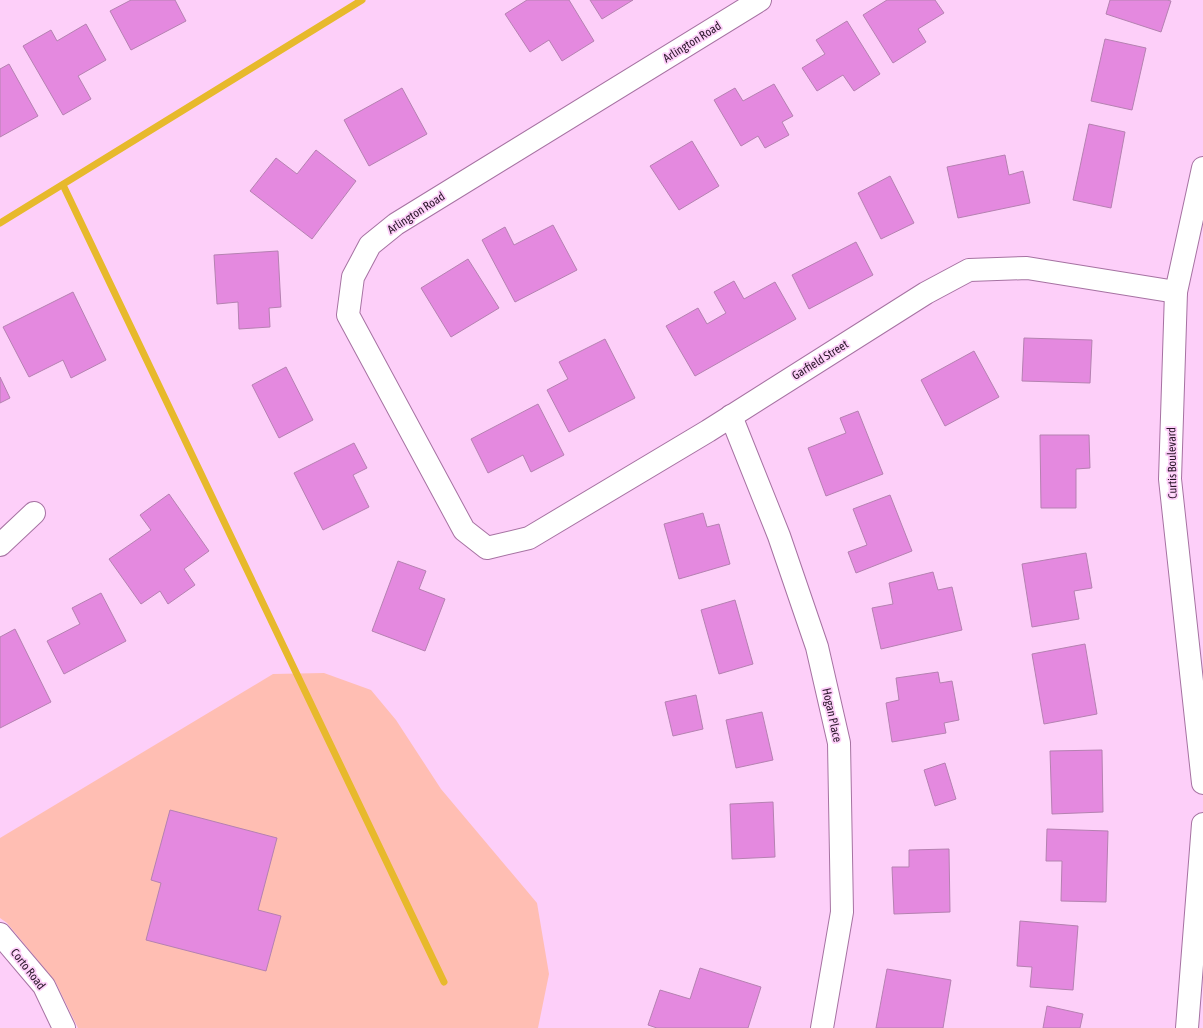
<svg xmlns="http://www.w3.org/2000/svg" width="1203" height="1028" font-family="'Asap Condensed',sans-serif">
<rect width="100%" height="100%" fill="#fdcff9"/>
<polygon fill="#ffbeb3" points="324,673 371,690 396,720 441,789 537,903 549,974 538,1028 78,1028 55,981 7,923 0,918 0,838 273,674"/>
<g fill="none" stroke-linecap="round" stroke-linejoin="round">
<g stroke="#e7b92c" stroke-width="7">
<polyline points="63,185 444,982"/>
<polyline points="0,223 362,0"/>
</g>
</g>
<g fill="#e489df" stroke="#b581b1">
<polygon points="131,0 175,0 186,21 131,50 110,11"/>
<polygon points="527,0 569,0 594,41 562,61 549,40 530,52 505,14"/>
<polygon points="590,0 633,0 602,19"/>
<polygon points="887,0 935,0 944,13 918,29 926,42 893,63 863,15"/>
<polygon points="1110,0 1167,0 1171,1 1161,32 1106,14"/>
<polygon points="847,21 880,74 854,91 843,75 817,91 802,68 825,54 816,40"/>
<polygon points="86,24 106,60 78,76 91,99 63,115 23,46 51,30 57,41"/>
<polygon points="1105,39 1146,48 1132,110 1091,101"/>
<polygon points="9,64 38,116 0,137 0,69"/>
<polygon points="774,84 793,116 782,122 789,135 765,148 758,136 741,146 714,100 735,88 743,101"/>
<polygon points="402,88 427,134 369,166 344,120"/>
<polygon points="1089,124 1125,132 1111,208 1073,200"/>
<polygon points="692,141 719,186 679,210 650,166"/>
<polygon points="316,150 356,181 312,239 250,191 276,158 297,174"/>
<polygon points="1005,155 1009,175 1023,171 1030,203 958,218 947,167"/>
<polygon points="890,176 914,223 881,239 858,193"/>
<polygon points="553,225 577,270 515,302 482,240 505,227 514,245"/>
<polygon points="856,242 873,275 809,309 792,275"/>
<polygon points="278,251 281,307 269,308 270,327 239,329 238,302 217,304 214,255"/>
<polygon points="468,259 499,308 451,337 421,288"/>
<polygon points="734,281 744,299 775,282 796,319 695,376 666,326 698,308 707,324 726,313 714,292"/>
<polygon points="73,292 106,360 71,378 63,360 29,377 3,327"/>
<polygon points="1024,338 1092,340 1090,383 1022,381"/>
<polygon points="605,339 635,398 569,432 547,390 568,379 559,362"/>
<polygon points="974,351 999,397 945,426 921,380"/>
<polygon points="286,367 313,420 279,438 252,385"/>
<polygon points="0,377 10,398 0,403"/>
<polygon points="538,404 564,455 531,472 523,455 488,473 471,439"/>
<polygon points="858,411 883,474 826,496 808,448 846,433 840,418"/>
<polygon points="1040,435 1089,435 1090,468 1076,469 1076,508 1041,508"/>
<polygon points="354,443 367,468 353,475 369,507 323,530 294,473"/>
<polygon points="169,494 209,551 184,569 195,585 168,604 160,591 141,604 109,559 151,530 140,515"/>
<polygon points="890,495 912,551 856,573 848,552 867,545 853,509"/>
<polygon points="703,513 707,527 719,524 730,564 679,579 664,524"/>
<polygon points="1086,553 1092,588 1074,591 1079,619 1032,627 1022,564"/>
<polygon points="398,561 426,571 419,589 445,599 425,651 372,631"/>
<polygon points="933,572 938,590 952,587 962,630 881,649 872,608 893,604 889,583"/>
<polygon points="101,593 126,641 64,674 47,641 80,624 72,608"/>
<polygon points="735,600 753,664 719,674 701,610"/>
<polygon points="15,629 51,702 0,728 0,637"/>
<polygon points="1085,644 1097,714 1044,724 1032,654"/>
<polygon points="938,672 940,683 952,681 959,720 944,723 946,733 892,742 886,703 899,700 896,678"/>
<polygon points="696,695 703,729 673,736 665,702"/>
<polygon points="762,712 773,760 736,768 726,720"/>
<polygon points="1102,750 1103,812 1052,814 1050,751"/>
<polygon points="945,763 956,799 935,806 924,770"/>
<polygon points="773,802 775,857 732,859 730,804"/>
<polygon points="170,810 277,838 258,910 281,916 266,971 146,940 161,883 151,880"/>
<polygon points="1047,829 1108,831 1106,902 1061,901 1062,861 1046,861"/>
<polygon points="949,849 950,912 894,914 892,867 909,867 909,850"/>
<polygon points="1020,921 1078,926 1073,990 1030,987 1032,967 1017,966"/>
<polygon points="700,968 761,987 748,1028 657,1028 648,1025 660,990 690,999"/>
<polygon points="887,969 951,980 943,1028 876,1028"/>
<polygon points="1047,1006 1083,1014 1080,1028 1043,1028"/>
</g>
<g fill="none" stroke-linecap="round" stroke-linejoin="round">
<g stroke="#a672a2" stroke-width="24">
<g id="minor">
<polyline points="760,0 396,224 370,245 353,277 348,315 464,530 487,548 529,538 708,431 926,293 969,270 1027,268 1176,292"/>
<polyline points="1203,168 1176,292 1170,479 1203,783"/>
<polyline points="731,416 779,536 817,647 839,743 842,912 822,1028"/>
<polyline points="0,545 34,513"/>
<polyline points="0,934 44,986 64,1028"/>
<polyline points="1187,1028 1203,824"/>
</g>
</g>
<use href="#minor" stroke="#fff" stroke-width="22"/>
</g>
<g text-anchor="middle" stroke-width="3.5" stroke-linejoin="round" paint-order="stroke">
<g font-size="12" fill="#291528" stroke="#fdcff9">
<text transform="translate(692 42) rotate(-32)" y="4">Arlington Road</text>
<text transform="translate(416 213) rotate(-33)" y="4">Arlington Road</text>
<text transform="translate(820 360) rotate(-32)" y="4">Garfield Street</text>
<text transform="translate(1172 463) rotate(-91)" y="4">Curtis Boulevard</text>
<text transform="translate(832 715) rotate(78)" y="4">Hogan Place</text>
<text transform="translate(28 969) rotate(52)" y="4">Corto Road</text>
</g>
</g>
</svg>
